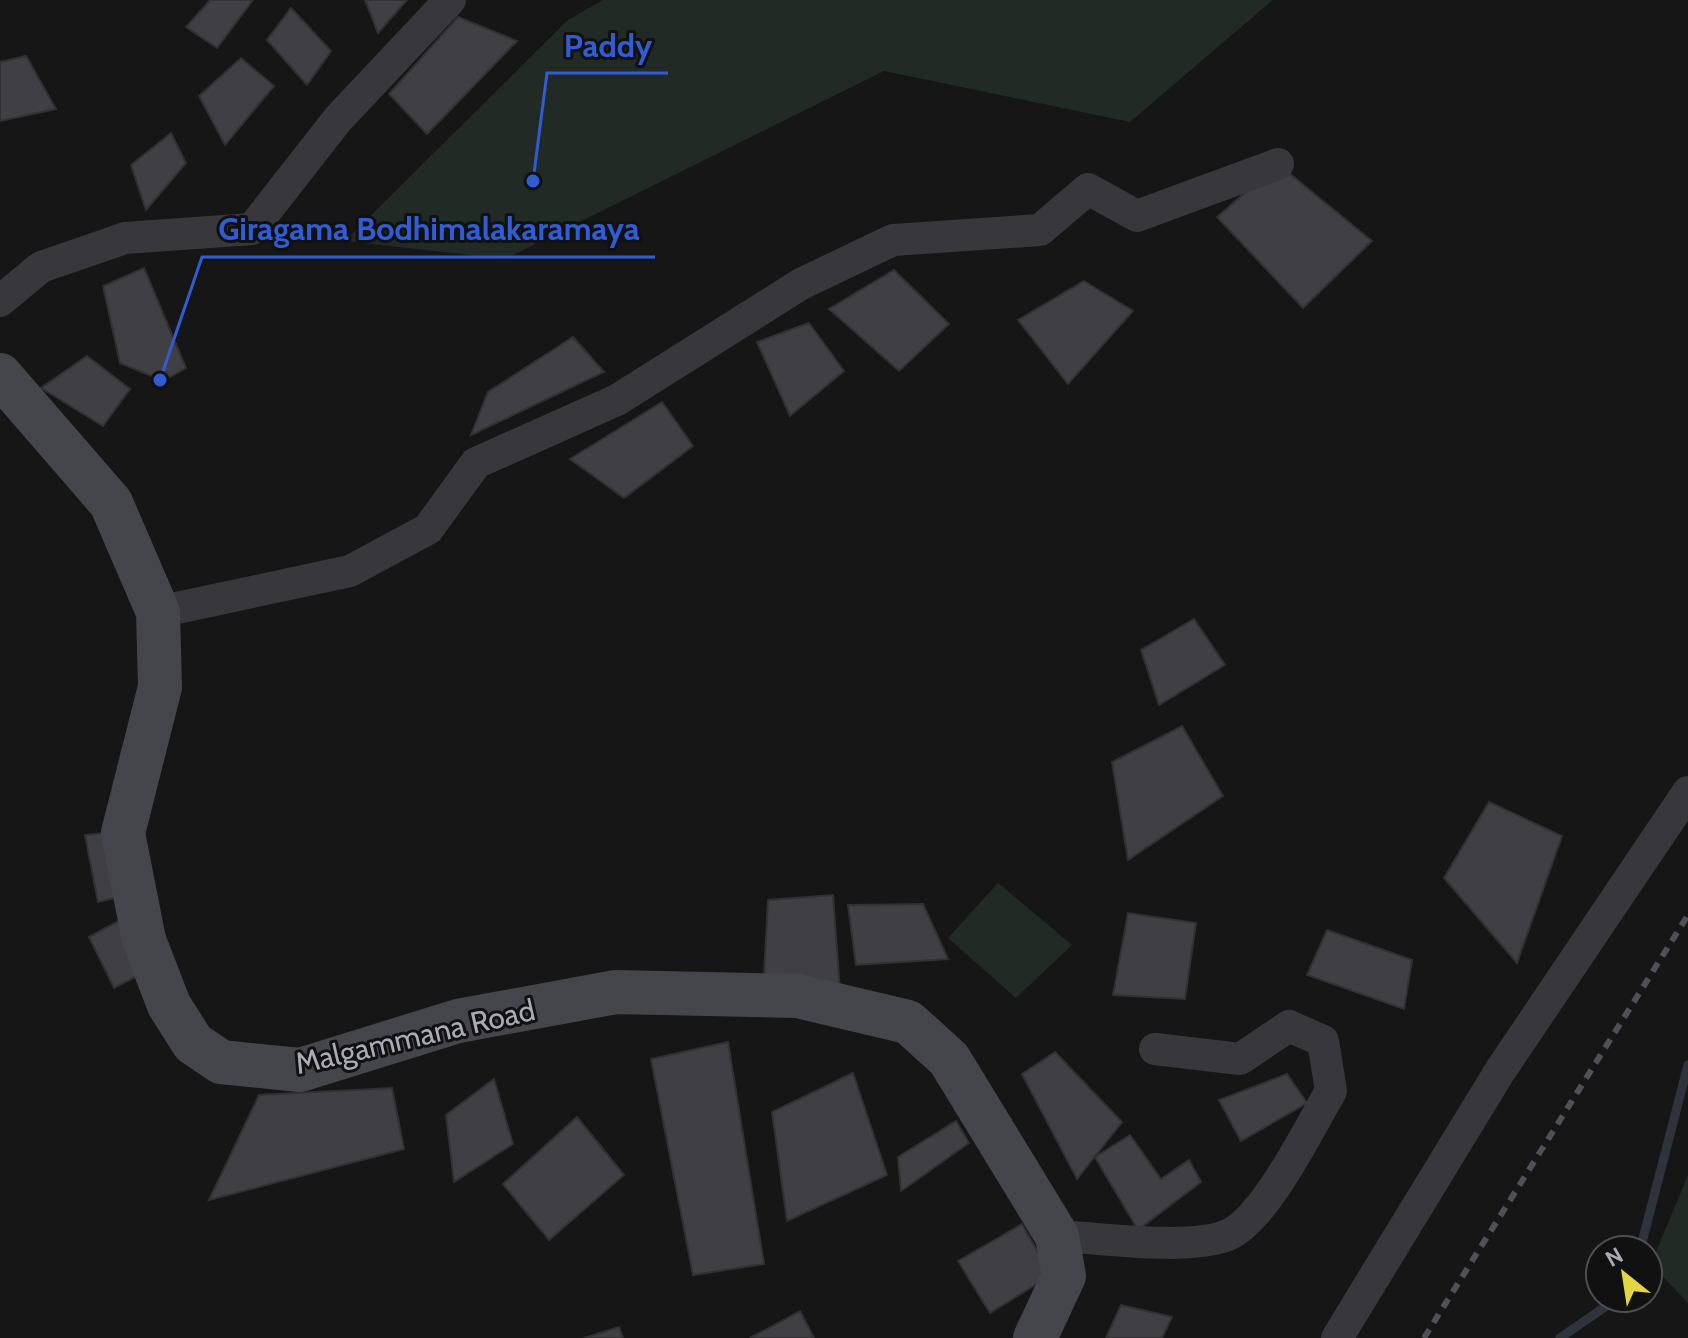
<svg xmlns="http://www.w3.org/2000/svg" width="1688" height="1338" font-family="Cabin,sans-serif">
<rect width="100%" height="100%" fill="#161617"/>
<g fill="#222a25">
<polygon points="603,0 1273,0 1130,122 884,71 505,259 345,241 568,20"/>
<polygon points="998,883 1072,945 1016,998 948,938"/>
<polygon points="1688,1175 1688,1303 1651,1264"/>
</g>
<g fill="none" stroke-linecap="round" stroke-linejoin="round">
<g stroke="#2f333c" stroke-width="9">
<polyline points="1640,1250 1688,1065"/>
<polyline points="1560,1338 1618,1298"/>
</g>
</g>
<g fill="#404044" stroke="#313033" stroke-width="2">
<polygon points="210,0 253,0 217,48 186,27"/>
<polygon points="365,0 407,0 378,33"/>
<polygon points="291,8 331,51 307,85 267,40"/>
<polygon points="458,17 517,41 427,134 389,94"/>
<polygon points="26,56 56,109 0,121 0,62"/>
<polygon points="241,58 274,86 225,145 199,96"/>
<polygon points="171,133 186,163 146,210 131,165"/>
<polygon points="1278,164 1372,241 1303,308 1217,217"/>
<polygon points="144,268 186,368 163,381 120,363 103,286"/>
<polygon points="894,270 949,324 899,371 829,309"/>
<polygon points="1084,281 1133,311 1068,384 1018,320"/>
<polygon points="809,323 844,371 790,416 757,342"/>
<polygon points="573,337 604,372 471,435 488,392"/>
<polygon points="87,356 130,389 103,426 41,388"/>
<polygon points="662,402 693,446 624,498 570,459"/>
<polygon points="1194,619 1225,665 1159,705 1141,650"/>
<polygon points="1182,726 1223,796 1128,860 1112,762"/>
<polygon points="1489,802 1562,836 1517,963 1444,878"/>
<polygon points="129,830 135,893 98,902 85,835"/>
<polygon points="833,895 841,1004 763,995 768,900"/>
<polygon points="923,904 948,959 856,965 848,905"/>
<polygon points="1128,913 1196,923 1185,999 1113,995"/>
<polygon points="130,915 155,967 114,988 89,937"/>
<polygon points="1327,930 1412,960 1404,1009 1307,975"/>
<polygon points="728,1042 764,1264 693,1275 651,1059"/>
<polygon points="1055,1052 1122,1122 1077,1179 1022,1074"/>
<polygon points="853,1073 887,1175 787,1221 772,1112"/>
<polygon points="1287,1074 1307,1103 1241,1141 1219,1100"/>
<polygon points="494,1079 513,1144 454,1182 446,1115"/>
<polygon points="392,1088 404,1149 209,1200 259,1095"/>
<polygon points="577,1117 624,1175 549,1240 503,1184"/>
<polygon points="956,1121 969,1143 901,1191 898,1157"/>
<polygon points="1130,1135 1161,1179 1189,1160 1201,1182 1138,1230 1095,1157"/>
<polygon points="1022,1224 1051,1275 990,1313 958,1261"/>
<polygon points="1121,1305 1172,1317 1162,1338 1106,1338"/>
<polygon points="800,1311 814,1338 750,1338"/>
<polygon points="619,1327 623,1338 584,1338"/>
</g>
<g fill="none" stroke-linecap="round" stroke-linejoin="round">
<g stroke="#38373c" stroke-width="32">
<polyline points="0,301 41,267 125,238 252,229 338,119 450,0"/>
<polyline points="158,612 350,571 428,529 476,463 617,400 801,284 893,240 1040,230 1088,189 1137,216 1278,164"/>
<path d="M1057 1236C1101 1238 1189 1251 1228 1235 1266 1218 1309 1128 1331 1091L1323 1041 1289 1026 1240 1059 1155 1049"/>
<polyline points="1337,1338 1500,1071 1688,792"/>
</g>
<polyline stroke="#45454c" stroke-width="44" points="0,375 111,503 158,612 160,687 123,833 144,940 169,1005 193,1043 221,1062 300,1070 458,1021 616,992 798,996 908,1022 949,1059 1057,1236 1064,1276 1035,1338"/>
<polyline stroke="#505057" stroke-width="6" stroke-dasharray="10 8" stroke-linecap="butt" points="1424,1338 1688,915"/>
</g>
<g text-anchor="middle" stroke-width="6" stroke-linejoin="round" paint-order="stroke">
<g font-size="30" fill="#a9aab6" stroke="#111112">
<text transform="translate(415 1037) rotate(-13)" y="10">Malgammana Road</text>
</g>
</g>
<path fill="none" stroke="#325cd3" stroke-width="3" d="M533 181L547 73H668M160 380L202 257H655"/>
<g fill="#325cd3" stroke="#111112" stroke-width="3">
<circle cx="533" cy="181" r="8"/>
<circle cx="160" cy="380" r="8"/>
</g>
<g font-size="32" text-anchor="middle" font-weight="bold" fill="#325cd3" stroke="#111112" stroke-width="6" stroke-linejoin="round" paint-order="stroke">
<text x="608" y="57">Paddy</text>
<text x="429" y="240">Giragama Bodhimalakaramaya</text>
</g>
<g transform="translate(1624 1274) rotate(330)"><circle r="38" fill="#111112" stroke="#4e4e54" stroke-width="2"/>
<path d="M0-6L14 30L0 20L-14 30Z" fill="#e3d642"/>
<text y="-12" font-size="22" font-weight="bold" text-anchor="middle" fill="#a9aab6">N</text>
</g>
</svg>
